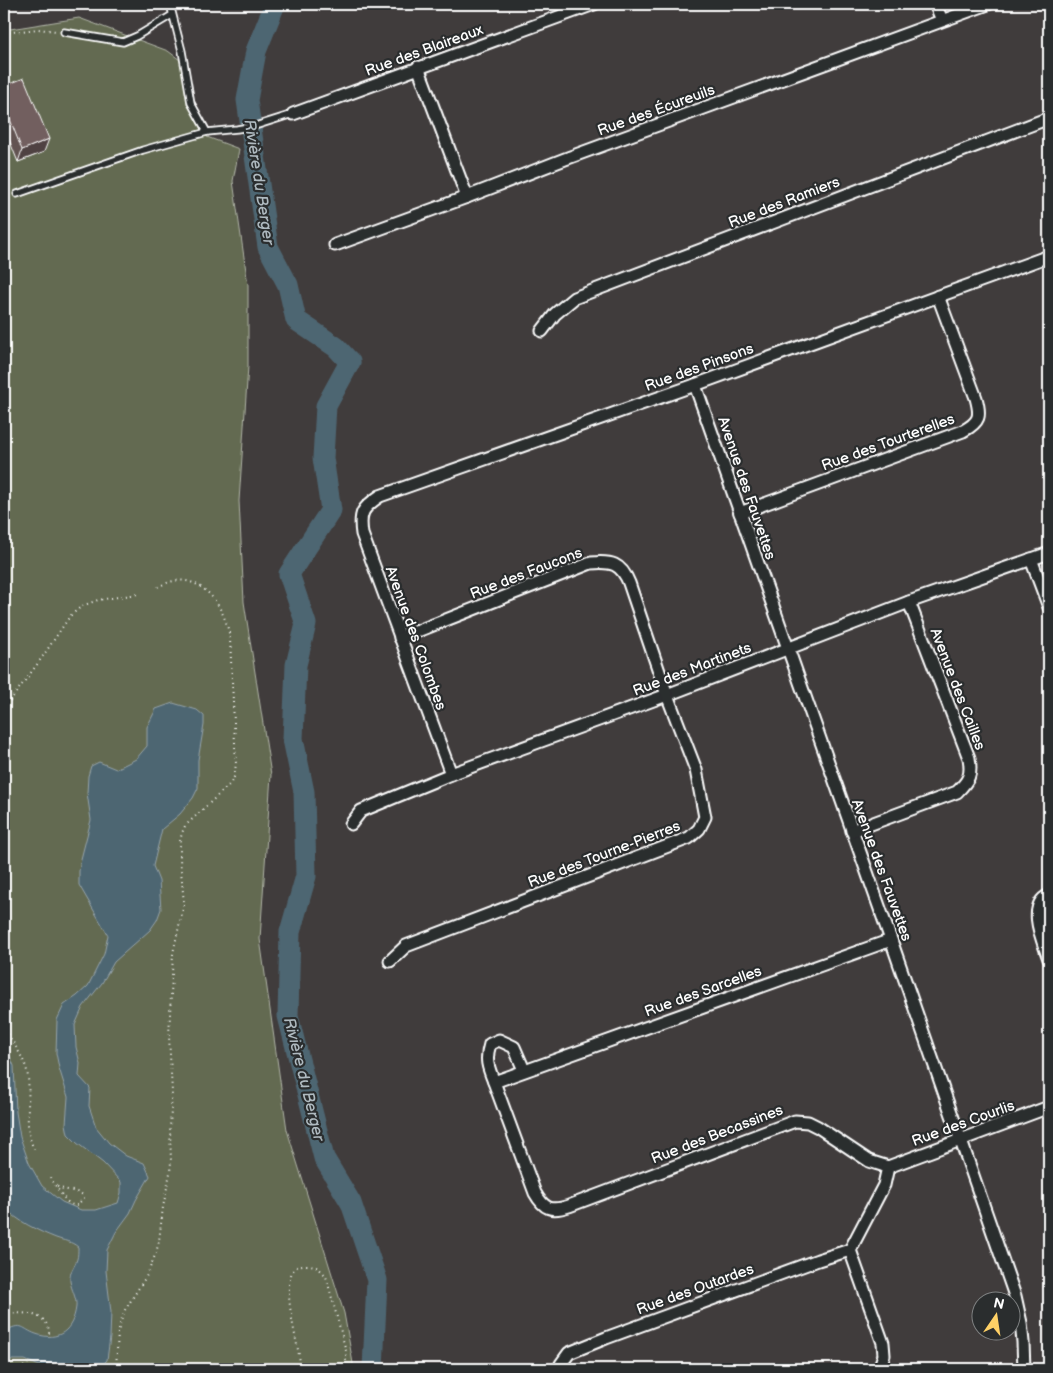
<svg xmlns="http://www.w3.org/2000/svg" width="1053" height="1373" font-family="'Balsamiq Sans',sans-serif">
<rect width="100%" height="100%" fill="#403c3c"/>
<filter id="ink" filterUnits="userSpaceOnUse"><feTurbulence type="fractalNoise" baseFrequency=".02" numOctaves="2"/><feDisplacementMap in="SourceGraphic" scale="10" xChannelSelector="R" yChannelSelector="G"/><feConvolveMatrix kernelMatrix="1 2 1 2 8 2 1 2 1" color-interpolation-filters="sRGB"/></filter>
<g filter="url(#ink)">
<polygon fill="#636b51" stroke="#b1b5a8" points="79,18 168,51 180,60 186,85 207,137 239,149 233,181 248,285 248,366 239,501 244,602 271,775 260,939 287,1130 344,1313 354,1369 4,1369 4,30"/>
<path fill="#4e6672" stroke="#95a3aa" d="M173 703 197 710 204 716V725L198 760V788L193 798 180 814 162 829 153 866 159 881 161 909 157 920 150 930 114 962 102 983 83 1007 75 1025 76 1047 80 1063 79 1076 90 1088 89 1106 96 1127 109 1143 126 1156 144 1163 150 1176 136 1200 130 1213 116 1232 107 1250 106 1271 111 1312 110 1337 107 1360 99 1369H52L37 1365 25 1360H11L4 1356V1329L7 1330C23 1322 22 1329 36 1334 59 1342 73 1330 76 1307 77 1298 71 1289 70 1281 69 1271 75 1267 77 1259 78 1256 78 1251 78 1247 71 1241 64 1241 56 1238 38 1231 17 1221 4 1207V1042L14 1066 16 1112 20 1137 29 1163 42 1186 62 1202 81 1210H96L118 1203 121 1193V1182L103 1163 77 1143 68 1134 66 1124 68 1097 59 1068 56 1053 57 1020 64 1005 77 996 88 986 104 954 108 935 79 885V871L81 859 91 820 87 793 88 776 91 766 99 762 116 769 136 759 147 746V727L156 709Z"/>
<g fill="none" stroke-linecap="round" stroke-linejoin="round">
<polyline stroke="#4e6672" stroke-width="21" points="275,4 256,51 247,100 268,247 288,285 296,320 336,347 350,362 326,406 323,458 331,510 289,574 306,624 296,665 293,739 304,792 306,876 290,932 288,1016 324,1158 351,1203 377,1280 373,1369"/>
<g stroke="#fff" stroke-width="9">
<g id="lane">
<polyline points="170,4 182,51 191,103 207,132"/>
<polyline points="64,32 123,42 137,36 172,15"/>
<polyline points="17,194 143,150 207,132 237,129 255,126 293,114"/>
</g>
</g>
<g stroke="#fff" stroke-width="15">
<g id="street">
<polyline points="935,4 942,20"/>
<polyline points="418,67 467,197"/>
<polyline points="293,114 594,4"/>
<polyline points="335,245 467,197 565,159 988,4"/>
<polyline points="542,331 555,314 574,298 1049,118"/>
<polyline points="695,385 891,940 1015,1296 1021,1323 1023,1342 1024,1369"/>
<path d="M740 513 963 431C980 422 981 416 976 398L938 296"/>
<polyline points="1031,559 1049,607"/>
<path d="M451 774 362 534C359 513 362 508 380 496L695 385 1049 256"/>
<polyline points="351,824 361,811 451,774 667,695 909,602 1049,553"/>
<path d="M852 831 957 792C969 780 972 775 969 758L909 602"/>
<path d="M1049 895C1026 906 1043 941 1049 959"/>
<path d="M390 961 406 946 689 838 699 829 705 817 696 770 667 695 629 583C621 563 611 561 591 563L400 638"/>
<path d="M494 1082C488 1067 485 1060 490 1044L499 1040 514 1047 524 1070"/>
<path d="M888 1167 869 1161 818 1127 808 1122 795 1121 569 1206C551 1212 544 1209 535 1193L494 1082 891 940"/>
<polyline points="888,1167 1049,1107"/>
<polyline points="561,1369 561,1364 569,1353 606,1338 818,1260 850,1250"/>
<polyline points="879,1369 884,1355 883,1343 850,1250 884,1185 888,1167"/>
</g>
</g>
<g stroke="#fff" stroke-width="2" stroke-dasharray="1 4" stroke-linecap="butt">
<polyline points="4,33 38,29 56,31"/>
<polyline points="4,201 10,198"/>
<polyline points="4,709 41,659 70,616 82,606 98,600 138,594"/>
<polyline points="4,838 4,840"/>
<polyline points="4,859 7,918 4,957"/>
<path d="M4 1025C10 1041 23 1054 27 1071 32 1096 22 1125 34 1149"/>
<path d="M50 1177C54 1183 64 1200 69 1203 72 1205 74 1205 77 1205L84 1198 83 1195C76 1190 65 1191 56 1186"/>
<path d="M4 1315C20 1311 50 1312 49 1334"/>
<path d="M4 1367C12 1371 21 1369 28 1364"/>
<path d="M116 1369 118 1332 121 1321 125 1310 147 1275 156 1253 159 1241 163 1207 170 1173 171 1162 170 1128 172 1092 169 1036 173 953 184 904 180 859V841L182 833 185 826 230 784 234 777 236 764 230 639C225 603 196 565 158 587"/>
<path d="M300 1369C303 1352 269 1261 307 1265 316 1265 320 1269 326 1276L346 1351V1369"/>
</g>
<use href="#lane" stroke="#2a2d2e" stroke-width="5.5"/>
<use href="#street" stroke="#2a2d2e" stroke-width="11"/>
</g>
<polygon fill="#625251" stroke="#fff" points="4,86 44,152 18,162 4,127"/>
<polygon fill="#504242" stroke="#fff" points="49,139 44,152 18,162 22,150"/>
<polygon fill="#725f5e" stroke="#fff" points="24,78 49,139 22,150 4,104 4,86"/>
</g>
<g text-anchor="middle" stroke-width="4.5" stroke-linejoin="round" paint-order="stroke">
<g font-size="15" fill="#fff" stroke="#2a2d2e">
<text transform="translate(424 50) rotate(-20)" y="5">Rue des Blaireaux</text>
<text transform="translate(656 110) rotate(-20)" y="5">Rue des Écureuils</text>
<text transform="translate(784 202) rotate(-21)" y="5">Rue des Ramiers</text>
<text transform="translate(699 367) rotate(-20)" y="5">Rue des Pinsons</text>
<text transform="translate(888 442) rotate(-20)" y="5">Rue des Tourterelles</text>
<text transform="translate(747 488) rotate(71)" y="5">Avenue des Fauvettes</text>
<text transform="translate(526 573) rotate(-21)" y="5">Rue des Faucons</text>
<text transform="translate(416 638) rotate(70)" y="5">Avenue des Colombes</text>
<text transform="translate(692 669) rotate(-21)" y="5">Rue des Martinets</text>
<text transform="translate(958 689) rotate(69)" y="5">Avenue des Cailles</text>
<text transform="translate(604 854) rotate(-21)" y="5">Rue des Tourne-Pierres</text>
<text transform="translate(882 870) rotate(70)" y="5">Avenue des Fauvettes</text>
<text transform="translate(703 991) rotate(-20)" y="5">Rue des Sarcelles</text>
<text transform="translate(963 1123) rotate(-20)" y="5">Rue des Courlis</text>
<text transform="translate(717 1134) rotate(-21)" y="5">Rue des Becassines</text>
<text transform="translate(695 1289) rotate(-20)" y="5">Rue des Outardes</text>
</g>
<g font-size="16" font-style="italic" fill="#afbac0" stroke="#2a2d2e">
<text transform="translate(260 182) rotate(81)" y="6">Rivière du Berger</text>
<text transform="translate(305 1079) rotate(76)" y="6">Rivière du Berger</text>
</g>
</g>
<rect width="1053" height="1373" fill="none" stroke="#2a2d2e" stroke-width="20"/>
<rect x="10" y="10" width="1033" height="1353" fill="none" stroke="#fff" stroke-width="2" filter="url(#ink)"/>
<g transform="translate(996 1316) rotate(13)"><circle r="24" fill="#2a2d2e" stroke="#7f8182"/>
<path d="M0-4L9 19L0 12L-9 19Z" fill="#ffd166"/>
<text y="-8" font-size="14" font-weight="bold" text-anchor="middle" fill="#ffffff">N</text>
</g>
</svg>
